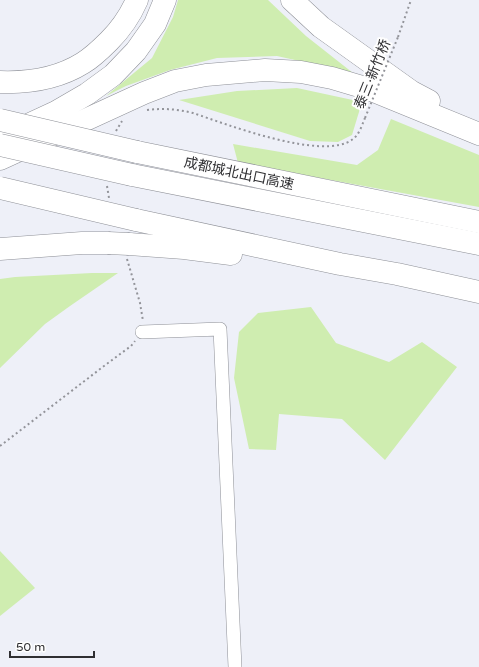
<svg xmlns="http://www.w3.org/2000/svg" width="479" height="667" font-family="'Varela Round','Noto Sans SC',sans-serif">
<rect width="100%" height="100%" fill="#eef0f8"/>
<g fill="#cfedb0">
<polygon points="178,0 268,0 306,36 353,73 277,56 217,58 170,70 126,86 106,96 152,58 173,17"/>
<polygon points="297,88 362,102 352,135 338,142 310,141 179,100 237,91"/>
<polygon points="391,119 479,155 479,207 238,163 233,144 357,165 378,150"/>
<polygon points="92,273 118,273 70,306 45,324 0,368 0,279 15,277"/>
<polygon points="311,307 336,343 389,362 422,342 457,367 385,460 342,419 279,414 276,450 249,449 234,378 239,332 258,313"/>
<polygon points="0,551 35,588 0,616"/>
</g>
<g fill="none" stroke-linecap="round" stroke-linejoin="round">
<g stroke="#8e9097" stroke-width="14">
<polyline id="minor" points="142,332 220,329 235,667"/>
</g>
<g stroke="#8e9097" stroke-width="23">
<g id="motorway">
<polyline points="292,0 321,27 412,92 429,101"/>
<path d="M0 82C28 83 59 78 83 63 93 57 101 49 109 41 121 29 130 16 137 0"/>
<polyline points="0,138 56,112 87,94 113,75 136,51 155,24 165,0"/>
<polyline points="137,152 479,222"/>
<polyline points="0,159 144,93 175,81 206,75 265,70 301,72 332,78 369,89 479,134"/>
<polyline points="132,175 479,244"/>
<polyline points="136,220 340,264 397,274 479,292"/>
<polyline points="129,244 184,248 231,254"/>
<polyline points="0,249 82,243 108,243"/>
</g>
</g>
<g stroke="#93949a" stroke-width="2" stroke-dasharray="2 3" stroke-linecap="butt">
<polyline points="398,37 411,0"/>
<path d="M147 110C163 108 177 109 193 113 226 124 324 162 353 139 359 135 362 125 365 118"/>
<polyline points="116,131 122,121"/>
<polyline points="107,186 109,198"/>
<polyline points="127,259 140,303 143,321"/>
<polyline points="0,446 104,366 131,346 135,341"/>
</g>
<use href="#minor" stroke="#fff" stroke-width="13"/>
<use href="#motorway" stroke="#fff" stroke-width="22"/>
<g stroke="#8e9097" stroke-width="23" stroke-linecap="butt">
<g id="motorway-bridge">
<polyline points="0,120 137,152"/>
<polyline points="0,145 132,175"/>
<polyline points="0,188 136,220"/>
<polyline points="108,243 129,244"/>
</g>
</g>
<polyline stroke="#93949a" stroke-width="2" stroke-dasharray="2 3" stroke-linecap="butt" points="365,118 398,37"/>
<use href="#motorway-bridge" stroke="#fff" stroke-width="22"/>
</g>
<g text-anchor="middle" stroke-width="4" stroke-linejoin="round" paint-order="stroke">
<g font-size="14" fill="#2f2f32" stroke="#fefefe">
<text transform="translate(372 74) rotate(-68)" y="5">泰三·新竹桥</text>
<text transform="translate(239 173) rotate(12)" y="5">成都城北出口高速</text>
</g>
</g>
<path d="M10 651v6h84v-6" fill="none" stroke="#2f2f32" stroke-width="2"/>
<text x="16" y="651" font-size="12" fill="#2f2f32" stroke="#fefefe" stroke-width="3" paint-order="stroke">50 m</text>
</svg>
